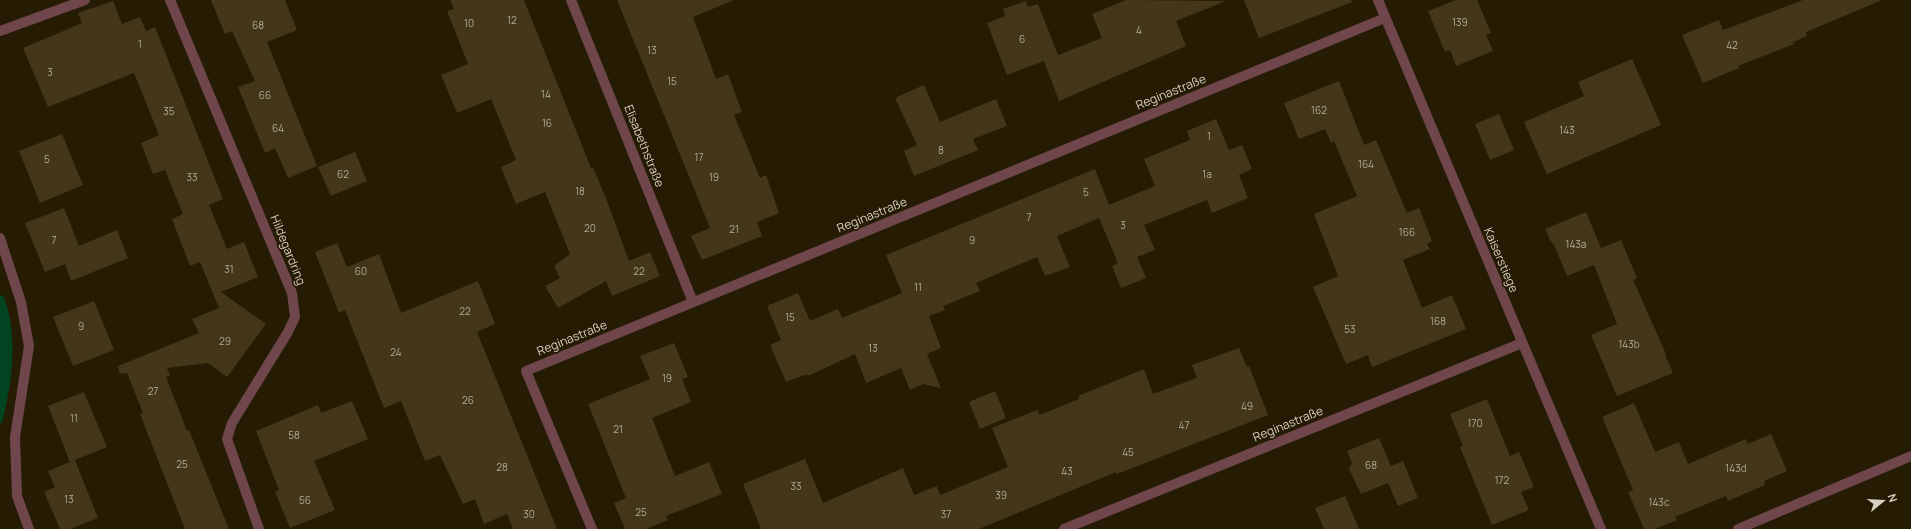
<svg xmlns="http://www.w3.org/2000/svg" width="1911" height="529" font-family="Manrope,sans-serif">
<rect width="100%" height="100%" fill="#261c03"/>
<path fill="#004421" d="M3 295C19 335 12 382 2 423H0V296Z"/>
<g fill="#443719">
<polygon points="211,0 285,0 297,30 267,42 317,166 288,178 275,148 265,153 238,87 255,81 232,31 225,34"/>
<polygon points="450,0 524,0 591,168 593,167 607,201 629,261 650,252 660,276 612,296 606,281 558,308 545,286 560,278 554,266 570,254 545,192 516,204 501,167 516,160 491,99 457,113 441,75 468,64 447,11 454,9"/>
<polygon points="617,0 734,0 693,17 716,79 728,74 742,112 734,115 760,178 766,175 779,213 757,222 762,236 702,260 691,236 710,228"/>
<polygon points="1126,0 1226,1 1176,21 1186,46 1059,101 1044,61 1007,75 987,23 1005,16 1003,9 1026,1 1028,7 1038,4 1058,55 1102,38 1092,14"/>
<polygon points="1244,0 1351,0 1352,2 1259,38"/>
<polygon points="1456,0 1477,0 1491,33 1486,35 1493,51 1456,66 1450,50 1445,52 1428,11"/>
<polygon points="1803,0 1882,0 1806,32 1807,36 1793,42 1794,44 1738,66 1739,68 1703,83 1682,35 1719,20 1723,30"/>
<polygon points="113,1 122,24 140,17 146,31 155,27 223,199 209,205 227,249 244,242 258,277 221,292 266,324 227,377 208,363 167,368 170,376 166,377 187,431 189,430 229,529 185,529 140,414 143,413 127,373 120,374 118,366 199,333 192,319 219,308 200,262 190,266 172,219 183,214 165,170 153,174 141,143 159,135 134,73 48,107 23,48 82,23 78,13"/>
<polygon points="1632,59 1661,125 1547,174 1524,122 1584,96 1578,82"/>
<polygon points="1339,81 1364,145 1376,140 1407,213 1419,208 1432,241 1427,244 1430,249 1403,260 1422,308 1452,295 1466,329 1372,367 1368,355 1346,364 1313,287 1338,276 1314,214 1357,196 1334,141 1331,143 1325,129 1299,139 1284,103"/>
<polygon points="924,85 940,122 996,99 1007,126 973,139 978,150 914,176 904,151 917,145 895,98"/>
<polygon points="1499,114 1514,150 1490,160 1475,124"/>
<polygon points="1216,119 1229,150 1242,145 1252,169 1239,175 1248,198 1212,213 1207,200 1144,225 1155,250 1137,257 1146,278 1121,288 1112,266 1118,263 1099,218 1057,236 1070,267 1045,276 1037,257 976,283 980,291 943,306 945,310 929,316 941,348 927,354 941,388 923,384 910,390 901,368 866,383 855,354 808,376 807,374 786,382 770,345 781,340 767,306 798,293 810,321 838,309 842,318 902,293 886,255 1095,169 1109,205 1155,186 1144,159 1190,140 1187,131"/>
<polygon points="62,134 83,185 40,203 19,151"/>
<polygon points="355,152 367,181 331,196 318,167"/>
<polygon points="64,208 79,246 117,230 128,258 71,281 65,264 45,272 25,223"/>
<polygon points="1586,212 1601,248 1621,240 1637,278 1633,280 1666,354 1665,355 1673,373 1617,396 1591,335 1617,324 1594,265 1567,276 1554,245 1551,242 1545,229"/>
<polygon points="337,243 347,267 379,254 401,313 478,281 495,324 477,332 557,529 513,529 507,514 484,524 475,499 463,504 440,455 425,461 401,401 384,408 345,310 339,313 315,252"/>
<polygon points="94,301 114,350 73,366 53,317"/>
<polygon points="674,343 688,377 682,379 691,402 652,418 675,476 709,462 722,494 666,516 668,520 646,529 625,529 614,503 626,498 588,404 650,379 640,356"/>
<polygon points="1239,348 1247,367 1249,366 1268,415 1117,474 1116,472 979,529 761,529 743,484 805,459 823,503 903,468 914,495 937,486 940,495 1008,467 992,428 1037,410 1040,415 1079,399 1078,396 1144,369 1153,394 1197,378 1192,365"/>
<polygon points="995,391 1006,418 980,429 969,402"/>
<polygon points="84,392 107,447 70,462 48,406"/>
<polygon points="1487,399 1510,456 1519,452 1534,487 1521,492 1529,510 1492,525 1460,447 1463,446 1450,414"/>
<polygon points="352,401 368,439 314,461 335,510 290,528 275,492 279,490 256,431 318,405 321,413"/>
<polygon points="1634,403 1655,452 1679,442 1688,464 1746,439 1748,444 1771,434 1787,471 1764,481 1765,485 1728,501 1726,496 1675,517 1677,520 1655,529 1644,529 1628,492 1633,490 1602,417"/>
<polygon points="1379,438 1391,466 1403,461 1418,498 1398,506 1388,483 1361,494 1349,469 1352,463 1347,451"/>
<polygon points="75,460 98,518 70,529 60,529 44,492 55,487 48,471"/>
<polygon points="1345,496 1359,529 1324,529 1315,508"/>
</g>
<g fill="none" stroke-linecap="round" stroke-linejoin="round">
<g stroke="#6e464c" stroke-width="10">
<polyline points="170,0 292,293 295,317 288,332 232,423 227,439 259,529"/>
<polyline points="571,0 693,302"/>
<polyline points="1378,0 1601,529"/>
<polyline points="0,31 85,0"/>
<polyline points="0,238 21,302 29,346 15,437 17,496 29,529"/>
<polyline points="592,529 526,371 1385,18"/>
<polyline points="1064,529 1522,343"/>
<polyline points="1738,529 1911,456"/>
</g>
</g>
<g text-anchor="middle" stroke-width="3.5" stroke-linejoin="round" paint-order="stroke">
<g font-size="10" fill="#b2aa98">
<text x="512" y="24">12</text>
<text x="1460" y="26">139</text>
<text x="469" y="27">10</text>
<text x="258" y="29">68</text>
<text x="1139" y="34">4</text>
<text x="1022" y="43">6</text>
<text x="140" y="48">1</text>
<text x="1732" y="49">42</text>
<text x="652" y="54">13</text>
<text x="50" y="76">3</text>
<text x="672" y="85">15</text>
<text x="546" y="98">14</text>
<text x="265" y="99">66</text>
<text x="1319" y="114">162</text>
<text x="169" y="115">35</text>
<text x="547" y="127">16</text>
<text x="278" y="132">64</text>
<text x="1567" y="134">143</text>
<text x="1209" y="140">1</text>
<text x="941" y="154">8</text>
<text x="699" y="161">17</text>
<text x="47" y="163">5</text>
<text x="1366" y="168">164</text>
<text x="343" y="178">62</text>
<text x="1207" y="178">1a</text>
<text x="192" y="181">33</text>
<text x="714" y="181">19</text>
<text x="580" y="195">18</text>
<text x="1086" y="196">5</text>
<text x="1029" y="221">7</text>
<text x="1123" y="229">3</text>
<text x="590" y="232">20</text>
<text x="734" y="233">21</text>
<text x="1407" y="236">166</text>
<text x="54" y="244">7</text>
<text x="972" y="244">9</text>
<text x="1576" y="248">143a</text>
<text x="229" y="273">31</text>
<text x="361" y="275">60</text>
<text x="639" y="275">22</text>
<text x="918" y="291">11</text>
<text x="465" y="315">22</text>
<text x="790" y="321">15</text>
<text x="1438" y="325">168</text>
<text x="81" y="330">9</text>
<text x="1350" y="333">53</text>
<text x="225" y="345">29</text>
<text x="1629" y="348">143b</text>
<text x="873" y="352">13</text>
<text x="396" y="356">24</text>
<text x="667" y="382">19</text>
<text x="153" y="395">27</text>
<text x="468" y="404">26</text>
<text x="1247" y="410">49</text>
<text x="74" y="422">11</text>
<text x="1475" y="427">170</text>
<text x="1184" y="429">47</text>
<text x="618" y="433">21</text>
<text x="294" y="439">58</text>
<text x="1128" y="456">45</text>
<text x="182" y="468">25</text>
<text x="1371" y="469">68</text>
<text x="502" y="471">28</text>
<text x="1736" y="472">143d</text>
<text x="1067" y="475">43</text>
<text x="1502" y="484">172</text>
<text x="796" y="490">33</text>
<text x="1001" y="499">39</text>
<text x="69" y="503">13</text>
<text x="305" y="504">56</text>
<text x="1659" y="506">143c</text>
<text x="641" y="516">25</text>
<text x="529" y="518">30</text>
<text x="946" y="518">37</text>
</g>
<g font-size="12" fill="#d7d0c2" stroke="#261c03">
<text transform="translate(1171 92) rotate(-22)" y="4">Reginastraße</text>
<text transform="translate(644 146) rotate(68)" y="4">Elisabethstraße</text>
<text transform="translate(872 215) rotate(-22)" y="4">Reginastraße</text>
<text transform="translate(288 250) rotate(68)" y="4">Hildegardring</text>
<text transform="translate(1501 260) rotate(67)" y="4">Kaiserstiege</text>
<text transform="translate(572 338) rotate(-22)" y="4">Reginastraße</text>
<text transform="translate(1288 424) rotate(-22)" y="4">Reginastraße</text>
</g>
</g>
<g transform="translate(1883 501) rotate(72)" stroke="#261c03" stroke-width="3" paint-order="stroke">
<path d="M0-3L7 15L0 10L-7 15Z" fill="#d7d0c2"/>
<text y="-6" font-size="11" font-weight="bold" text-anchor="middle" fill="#d7d0c2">N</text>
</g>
</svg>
